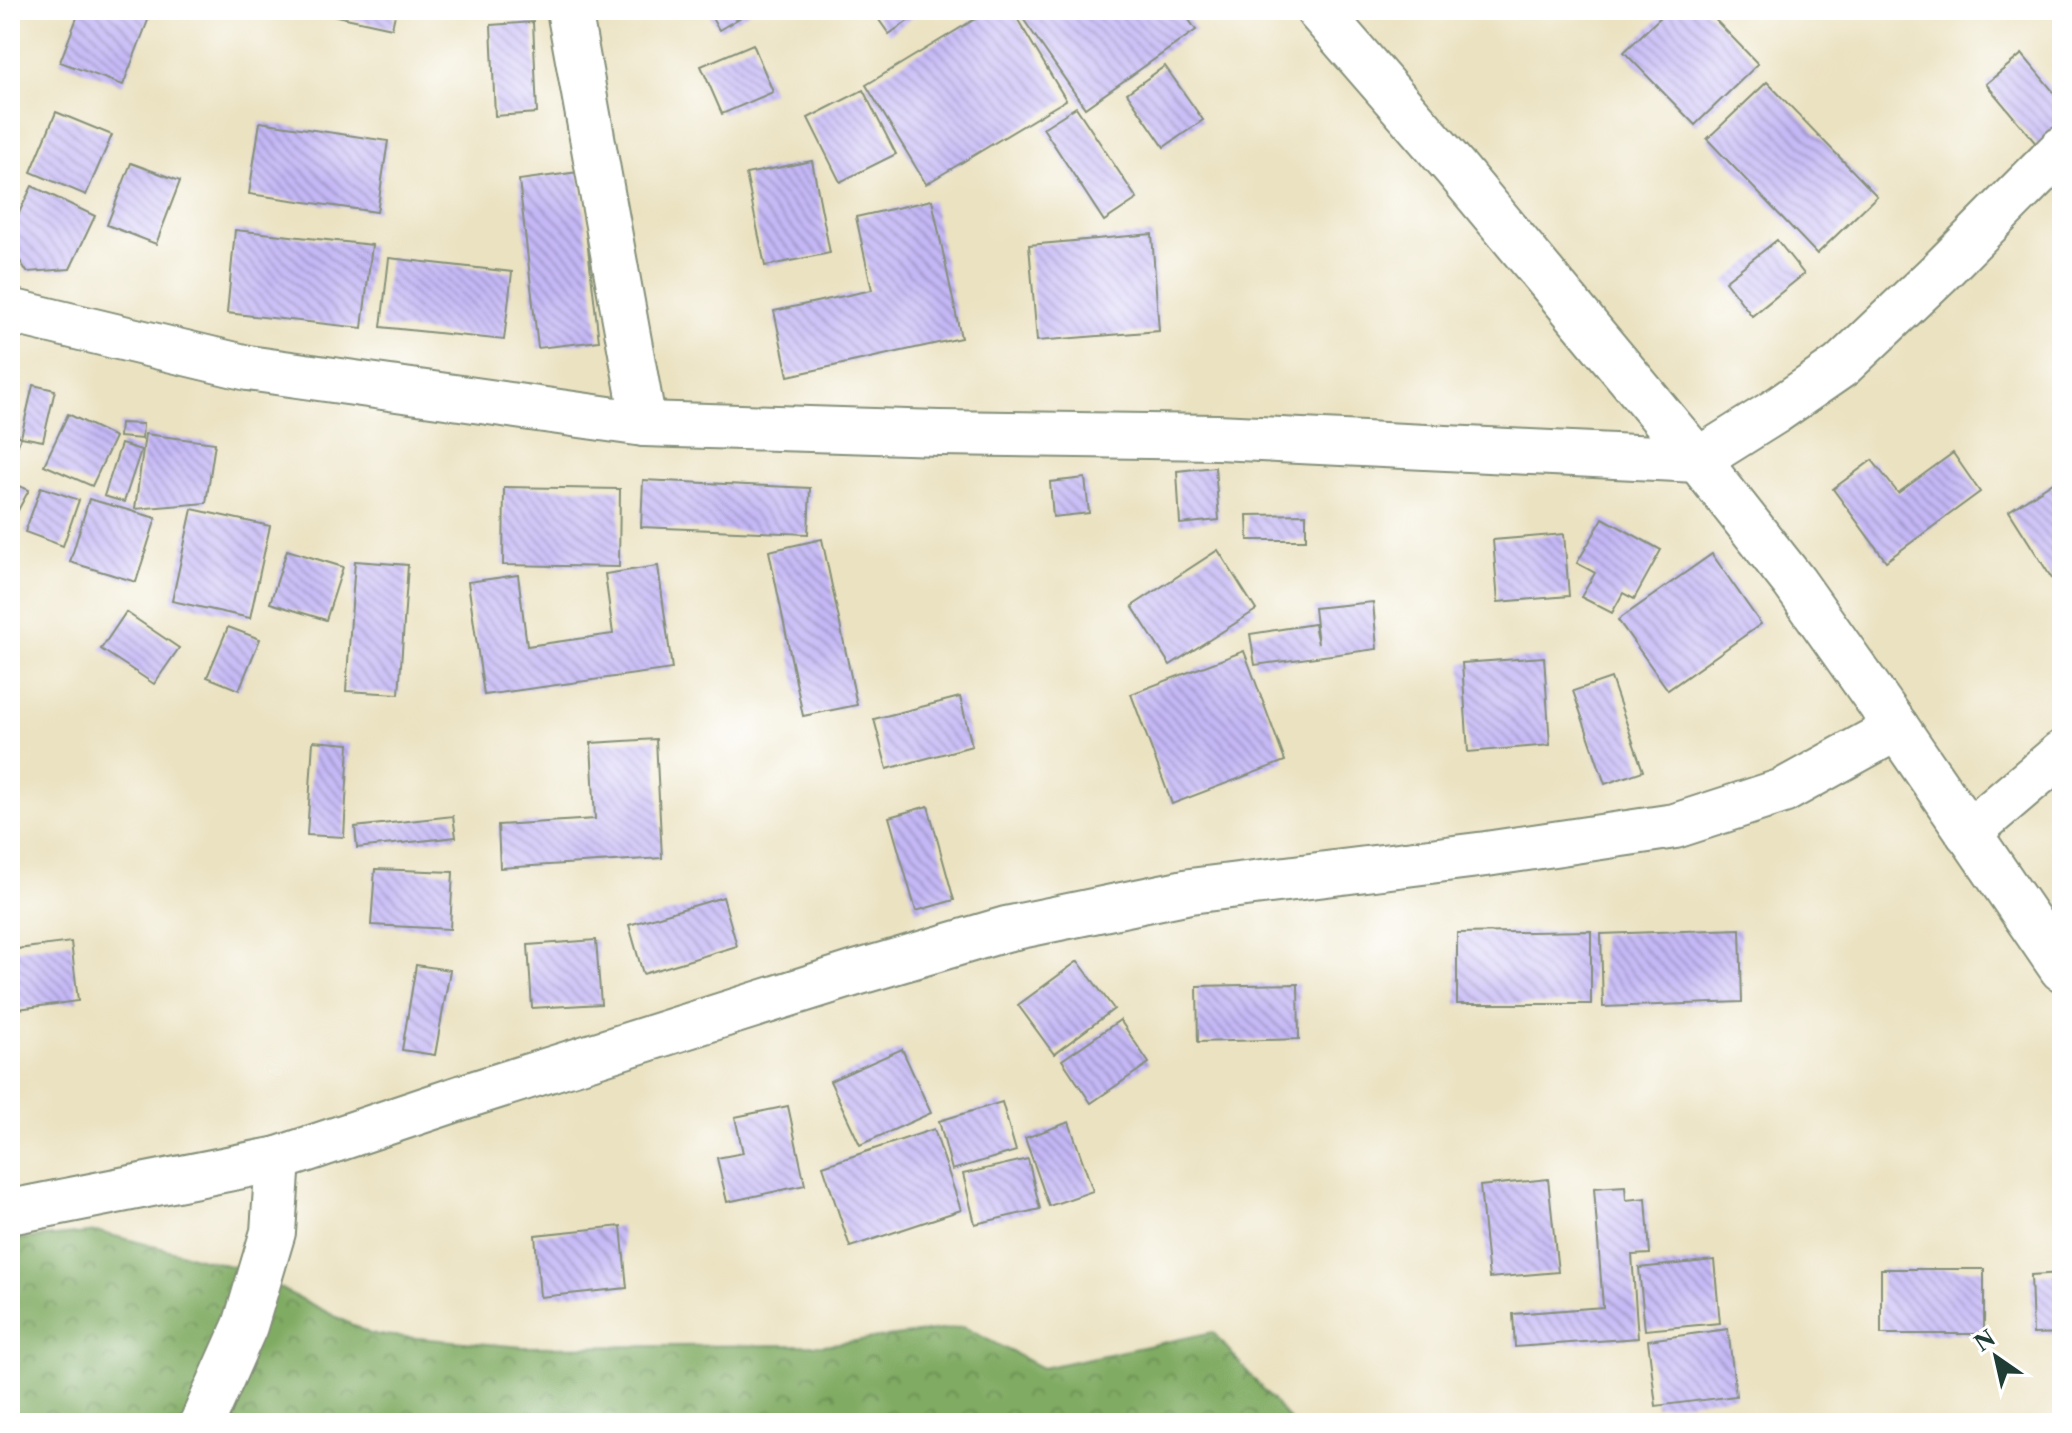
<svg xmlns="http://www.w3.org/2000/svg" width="2072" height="1433" font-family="'Libre Caslon Text',serif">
<defs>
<pattern id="forest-crowns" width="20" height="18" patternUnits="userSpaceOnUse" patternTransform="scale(2)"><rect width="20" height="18" fill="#80ab62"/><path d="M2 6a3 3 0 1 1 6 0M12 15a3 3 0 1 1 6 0" fill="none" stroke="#688c52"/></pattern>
<pattern id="building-back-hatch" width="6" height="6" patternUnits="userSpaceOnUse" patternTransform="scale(2)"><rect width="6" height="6" fill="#c4b7f5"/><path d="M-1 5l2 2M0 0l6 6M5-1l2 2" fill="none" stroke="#9f96c7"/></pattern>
</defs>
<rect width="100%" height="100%" fill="#fff"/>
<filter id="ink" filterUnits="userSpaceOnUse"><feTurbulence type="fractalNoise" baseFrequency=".0125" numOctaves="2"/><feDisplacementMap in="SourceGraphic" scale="16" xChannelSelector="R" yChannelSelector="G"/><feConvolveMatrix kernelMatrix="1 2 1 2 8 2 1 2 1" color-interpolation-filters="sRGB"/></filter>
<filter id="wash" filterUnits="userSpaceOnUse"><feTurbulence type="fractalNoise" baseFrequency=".006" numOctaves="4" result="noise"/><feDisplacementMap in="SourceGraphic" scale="32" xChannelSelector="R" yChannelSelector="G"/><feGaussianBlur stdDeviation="1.8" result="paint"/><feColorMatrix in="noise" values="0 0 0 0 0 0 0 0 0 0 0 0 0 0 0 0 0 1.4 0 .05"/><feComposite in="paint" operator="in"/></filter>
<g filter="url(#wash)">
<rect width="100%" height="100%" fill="#ebe2c1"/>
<polygon fill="url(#forest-crowns)" stroke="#50744b" stroke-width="2" points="99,1232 242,1269 370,1334 523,1347 824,1345 964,1327 1042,1368 1213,1332 1292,1423 10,1423 10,1240"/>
<g id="blocks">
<g fill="url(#building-back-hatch)">
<polygon points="80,10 152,10 123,85 60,62"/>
<polygon points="309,10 396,10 392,28"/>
<polygon points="707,10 753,10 719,30"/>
<polygon points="872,10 924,10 889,34"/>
<polygon points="990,10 1012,10 1066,100 926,184 866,85"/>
<polygon points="1017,10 1182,10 1196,30 1085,108"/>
<polygon points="1668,10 1706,10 1758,64 1695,125 1624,52"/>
<polygon points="533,22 537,113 495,116 491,25"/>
<polygon points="753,44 773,92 722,114 701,66"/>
<polygon points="2022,54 2062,102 2062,126 2038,146 1986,84"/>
<polygon points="1165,66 1203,120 1164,147 1127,93"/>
<polygon points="1767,82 1877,196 1817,254 1707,139"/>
<polygon points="863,90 896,154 840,182 808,118"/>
<polygon points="1076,107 1137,199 1104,221 1043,128"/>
<polygon points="56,112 112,135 86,195 31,172"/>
<polygon points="260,122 388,141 377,212 249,194"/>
<polygon points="812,161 830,253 765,266 746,174"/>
<polygon points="131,163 180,181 156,244 107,225"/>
<polygon points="579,172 599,341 538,348 519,180"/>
<polygon points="32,186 95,216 70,269 27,272 10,245 10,231"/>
<polygon points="932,200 961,338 788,376 774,311 872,290 856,217"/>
<polygon points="235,230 372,245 362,328 227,313"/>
<polygon points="1152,234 1159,331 1037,341 1029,245"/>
<polygon points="1777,240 1804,274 1752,316 1725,281"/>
<polygon points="389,258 512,272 504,340 381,327"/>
<polygon points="33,385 55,390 43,441 21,437"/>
<polygon points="68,414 115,437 92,486 44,465"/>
<polygon points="120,423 143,424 142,439 119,437"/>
<polygon points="10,432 21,437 10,464"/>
<polygon points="145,434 215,443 206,503 135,509"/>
<polygon points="121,444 141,450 124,502 104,496"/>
<polygon points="1953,453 1980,492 1886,561 1833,489 1872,460 1898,493"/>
<polygon points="1215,467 1219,520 1180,524 1177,471"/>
<polygon points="2062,476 2062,577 2054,582 2009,511"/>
<polygon points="1085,478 1089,513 1053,517 1050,482"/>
<polygon points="643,480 810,488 808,534 641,527"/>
<polygon points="10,482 29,490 10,525"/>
<polygon points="41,487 79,500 63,546 25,532"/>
<polygon points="504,487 620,489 619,567 503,565"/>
<polygon points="89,499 156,518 136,582 70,562"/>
<polygon points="192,509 270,526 250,618 172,601"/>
<polygon points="1306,514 1306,540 1248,540 1247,515"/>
<polygon points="1603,518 1661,550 1634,599 1623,593 1612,613 1581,597 1595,573 1577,563"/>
<polygon points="1564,534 1569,596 1498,602 1493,540"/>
<polygon points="822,539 857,705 803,716 769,551"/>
<polygon points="287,550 343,567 326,620 270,603"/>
<polygon points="1218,550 1256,610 1170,665 1132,606"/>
<polygon points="1712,554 1761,624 1668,690 1618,620"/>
<polygon points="355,561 408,565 399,694 346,691"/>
<polygon points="658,566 672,669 484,695 468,582 518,575 527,646 613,634 605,574"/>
<polygon points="1373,602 1377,649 1255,665 1250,634 1314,624 1318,644 1314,608"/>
<polygon points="126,612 179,648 154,684 101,649"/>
<polygon points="228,627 260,639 239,690 207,677"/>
<polygon points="1244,651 1285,761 1172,804 1131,694"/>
<polygon points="1544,657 1550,745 1468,752 1462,663"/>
<polygon points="1611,678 1643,771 1605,784 1573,691"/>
<polygon points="960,697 972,746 887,769 874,719"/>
<polygon points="656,739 662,858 500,868 498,825 595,819 591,743"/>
<polygon points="313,741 349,744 344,837 307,835"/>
<polygon points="928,806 954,900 916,911 889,817"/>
<polygon points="453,816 456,837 357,848 355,827"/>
<polygon points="375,869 453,872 450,929 371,925"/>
<polygon points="723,897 737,946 643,974 629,925"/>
<polygon points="1740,929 1742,1002 1603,1007 1601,934"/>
<polygon points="1591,931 1591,1004 1457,1004 1457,933"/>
<polygon points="596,940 601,1004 532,1008 528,945"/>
<polygon points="71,942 78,1001 10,1010 10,950"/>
<polygon points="1078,961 1114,1009 1054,1054 1018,1005"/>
<polygon points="416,965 450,970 435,1055 402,1050"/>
<polygon points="1298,984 1299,1039 1198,1042 1197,986"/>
<polygon points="1120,1020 1149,1063 1091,1103 1062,1060"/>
<polygon points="902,1049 931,1113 860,1145 830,1081"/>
<polygon points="1002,1102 1016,1151 952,1170 939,1121"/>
<polygon points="788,1106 805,1185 727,1202 717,1158 743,1153 735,1117"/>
<polygon points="1069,1122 1093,1191 1049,1206 1025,1138"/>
<polygon points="934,1129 961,1210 850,1247 823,1166"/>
<polygon points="1028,1159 1040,1209 975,1224 963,1174"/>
<polygon points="1548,1179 1558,1272 1489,1278 1480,1186"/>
<polygon points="1625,1186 1626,1200 1646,1198 1650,1254 1632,1255 1638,1338 1515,1347 1513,1314 1603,1307 1594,1188"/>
<polygon points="621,1226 627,1288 540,1297 535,1235"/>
<polygon points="1714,1260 1720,1323 1645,1330 1639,1268"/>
<rect x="1881" y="1269" width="103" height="65"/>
<polygon points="2062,1273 2062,1333 2033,1334 2031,1275"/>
<polygon points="1728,1329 1736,1396 1656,1406 1648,1340"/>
</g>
</g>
</g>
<g filter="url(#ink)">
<use href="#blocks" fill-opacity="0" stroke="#85907a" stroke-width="2"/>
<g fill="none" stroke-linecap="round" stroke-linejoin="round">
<g stroke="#85907a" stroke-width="48">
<g id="minor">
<polyline points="569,10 644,424"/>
<polyline points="10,311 248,368 644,424 939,433 1217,437 1698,460 1776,411 1841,366 1939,273 2062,149"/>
<polyline points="1968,833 2062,753"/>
<polyline points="10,1212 278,1159 466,1096 856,973 1006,929 1190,891 1486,854 1675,826 1783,791 1897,728"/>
<polyline points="202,1423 245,1326 273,1232 278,1159"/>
</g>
</g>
<g stroke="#85907a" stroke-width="48">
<polyline id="primary" points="1318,10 1456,169 1698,460 1794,582 1897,728 2062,969"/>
</g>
<use href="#minor" stroke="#fff" stroke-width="44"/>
<use href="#primary" stroke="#fff" stroke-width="44"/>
</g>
</g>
<rect width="2072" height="1433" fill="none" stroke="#fff" stroke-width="40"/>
<g transform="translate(1996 1357) rotate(326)" stroke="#ffffff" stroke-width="6" paint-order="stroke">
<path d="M0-6L14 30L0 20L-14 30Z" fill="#1f3d34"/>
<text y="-12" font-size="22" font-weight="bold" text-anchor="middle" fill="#1f3d34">N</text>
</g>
</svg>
